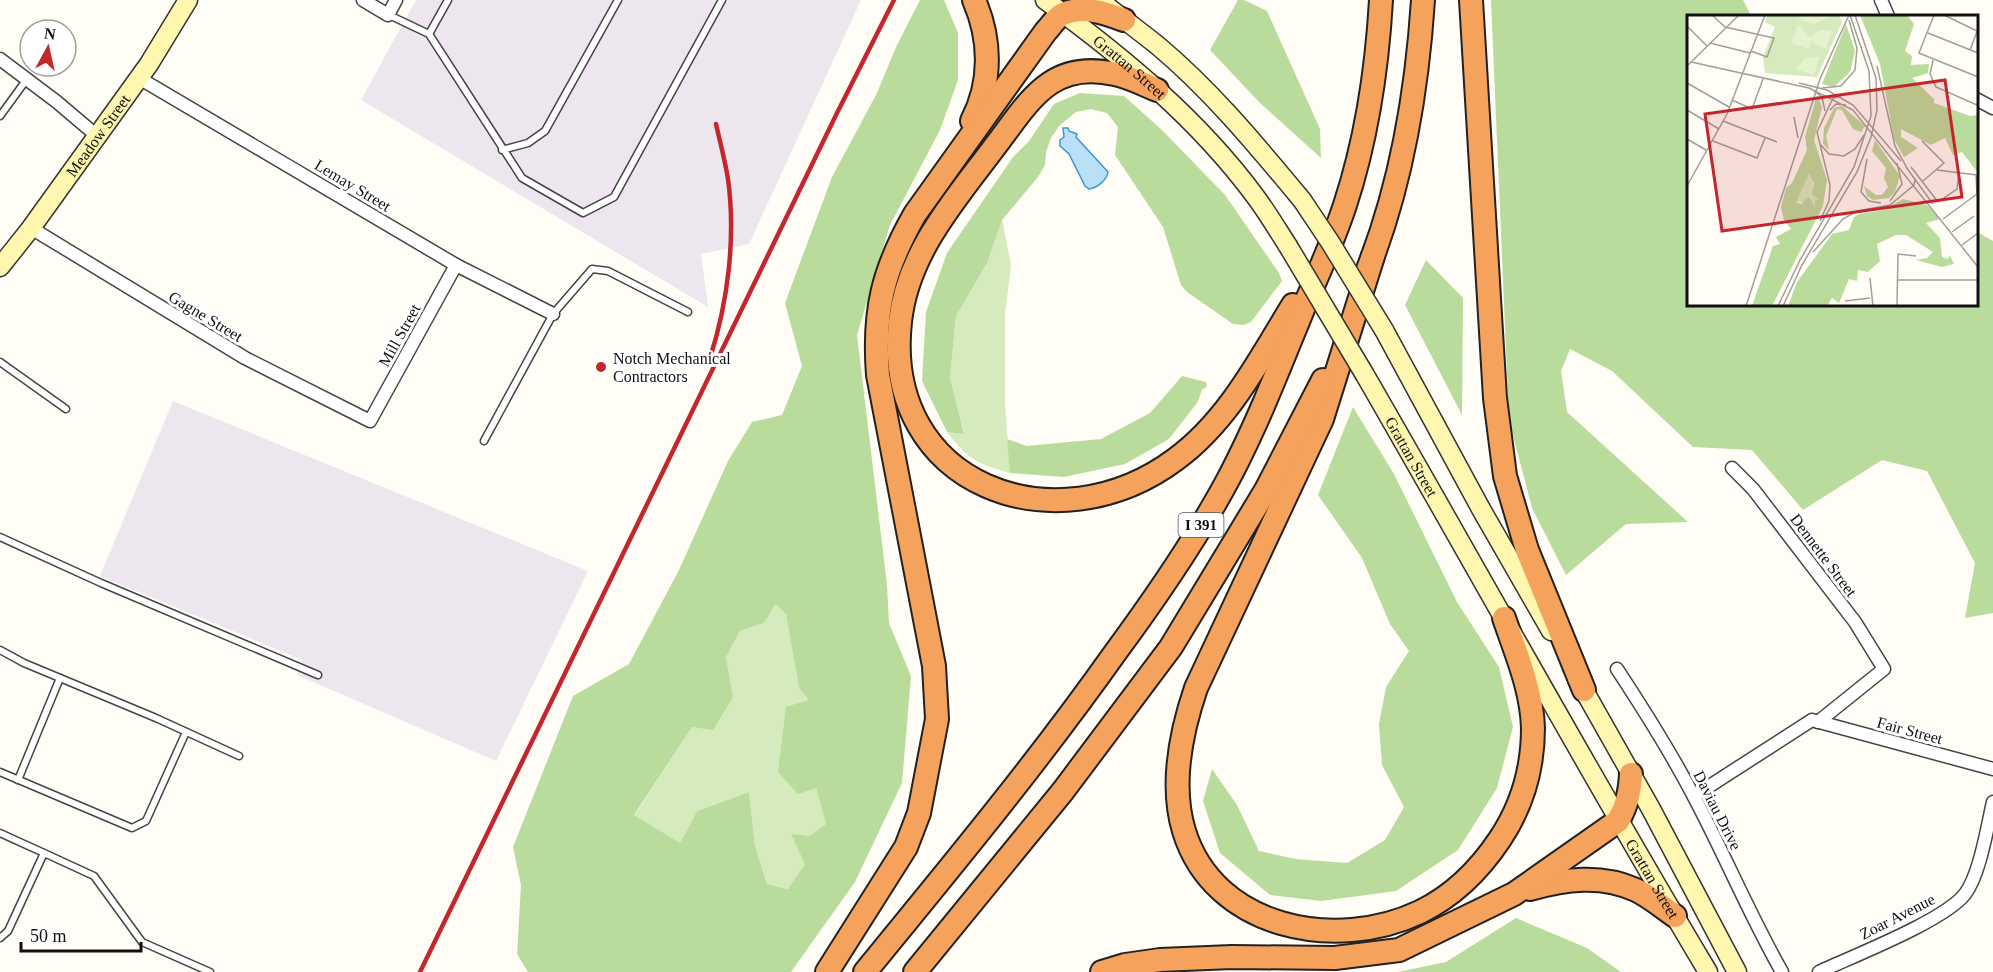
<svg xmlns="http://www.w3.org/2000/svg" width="1993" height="972" font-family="Georgia,serif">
<rect width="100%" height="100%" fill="#fffdf5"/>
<g fill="#eee6ef">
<polygon points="416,0 861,0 749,244 701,254 708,307 361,100"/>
<polygon points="173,401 588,571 496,761 297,675 302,660 100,576"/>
</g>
<g fill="#d5ebbd">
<path d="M1002 219 1011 265 1005 314V404L1010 473C976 463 969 460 947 432L964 433 950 377 956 316 987 263Z"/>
<polygon points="774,603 786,613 799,688 808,701 816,788 826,824 809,836 805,864 789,889 767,884 755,846 749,792 697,811 680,843 634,816 692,727 733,697 726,657 740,631 764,623"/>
</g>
<g fill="#b9dc9c" fill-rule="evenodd">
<path d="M920 0H944L958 33V80L940 130 890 225 857 335 887 585 889 623 911 676 902 783 855 882 791 972H528L517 954 521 885 513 847 573 696 629 664 679 570 728 461 752 422 782 415 802 366 785 303 832 177 877 93 896 47ZM775 604 786 614 799 688 808 700 786 707 778 772 798 794 816 788 826 824 809 836 791 834 805 864 788 889 767 884 755 846 749 792 697 811 680 843 634 815 692 727 713 730 733 697 726 657 740 631 764 623Z"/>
<polygon points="1238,0 1244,0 1267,11 1320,129 1321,158 1260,103 1210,50"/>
<polygon points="1491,0 1743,0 1751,16 1688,16 1688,304 1976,304 1977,232 1993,241 1993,613 1965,618 1975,563 1927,471 1882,460 1803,510 1752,450 1693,447 1612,371 1570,349 1561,371 1567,412 1688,522 1626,524 1566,575 1532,508 1509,420"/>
<polygon points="1080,93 1124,96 1162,130 1225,195 1279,273 1282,281 1251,322 1244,325 1233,324 1187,292 1181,285 1163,227 1115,155 1118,127 1107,113 1091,109 1076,112 1059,126 1051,138 1046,152 1045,165 1038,177 1002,220 987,263 956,316 950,377 964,434 947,432 922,381 926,312 947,253 1013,157 1029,141 1054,104"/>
<polygon points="1426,260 1463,298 1462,415 1405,305"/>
<polygon points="1182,376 1206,382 1207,386 1202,390 1197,403 1169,439 1125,464 1064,477 1010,473 1007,439 1027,446 1101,439 1150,413"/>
<polygon points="1353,407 1394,474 1457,602 1499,667 1513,727 1497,788 1458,850 1396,891 1321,901 1270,895 1220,853 1203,801 1212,769 1237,805 1259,851 1296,859 1347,863 1385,840 1404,807 1382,765 1379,724 1386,687 1409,651 1390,624 1362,558 1318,495"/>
<polygon points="1516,918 1587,948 1621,972 1398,972 1446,962"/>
</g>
<path fill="#b9e0f7" stroke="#3f96cf" stroke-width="1.5" d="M1063 128H1068L1069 131 1077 134 1076 137 1108 172C1107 180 1097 188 1089 189L1085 186 1069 154 1060 146V140L1064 137Z"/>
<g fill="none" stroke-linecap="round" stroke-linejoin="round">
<g stroke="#444" stroke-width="9">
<g id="lane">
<polyline points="389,15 429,34 522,178 583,213 614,197 722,0"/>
<polyline points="429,34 448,0"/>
<polyline points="0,116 27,79"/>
<polyline points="502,150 528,143 545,131 618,0"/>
<polyline points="0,362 66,409"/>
<polyline points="484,441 553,314 592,269 608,271 688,312"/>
<polyline points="0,537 101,583 318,675"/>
<polyline points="0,650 24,663 156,718 239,756"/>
<polyline points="0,772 132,828 146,821 186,732"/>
<polyline points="18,780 60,678"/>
<polyline points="0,833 44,853 8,931 0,938"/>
<polyline points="44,853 94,876 142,942 210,972"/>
</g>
</g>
<g stroke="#444" stroke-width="15">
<g id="street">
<polyline points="363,0 388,15 396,0"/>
<polyline points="1881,0 1888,16"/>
<polyline points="0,59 57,102 97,136"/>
<polyline points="139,78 456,265 553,314"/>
<polyline points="1976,99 1993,108"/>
<polyline points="31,228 245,358 370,421 456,265"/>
<polyline points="1732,468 1753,489 1855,622 1884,669 1818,722"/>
<path d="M1617 669C1644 710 1670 751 1693 795 1724 853 1749 914 1782 972"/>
<polyline points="1694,796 1812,720 1993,769"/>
<path d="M1819 972C1853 956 1944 921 1965 894 1980 874 1987 828 1993 802"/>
</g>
</g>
<g stroke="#333" stroke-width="21">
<g id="secondary">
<path id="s1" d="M1045 0C1122 56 1198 119 1255 196 1267 212 1277 229 1288 246"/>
<path d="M1099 0C1118 15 1138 30 1157 45 1211 90 1257 146 1302 200"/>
<path id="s2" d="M0 267 31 228 149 64 188 0"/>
<polyline points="1384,330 1481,509 1551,631"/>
<path id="s3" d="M1365 375C1480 574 1590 775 1708 972"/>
<polyline points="1577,678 1651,809 1737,972"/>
</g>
</g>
<g stroke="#222" stroke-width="26">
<g id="highway">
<polyline points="1471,0 1495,398 1505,476 1527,550 1584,690"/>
<path d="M1157 90C1143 84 1129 77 1115 74 1049 59 1028 104 993 149 954 201 907 254 900 322 882 486 1056 549 1176 459 1228 421 1260 359 1293 305"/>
<path d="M972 121C992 82 991 39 974 0"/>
<path d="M1373 256 1322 419 1196 688C1181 732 1170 785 1184 831 1214 929 1336 952 1420 912 1453 896 1480 869 1500 839 1522 806 1533 768 1533 728 1532 690 1516 653 1504 618"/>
<path d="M1368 269C1402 183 1417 92 1423 0"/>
<path d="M1530 889C1565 879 1601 874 1636 890 1649 896 1662 907 1675 916"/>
<path d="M827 972 906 847 919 813 937 719 934 666 878 375C873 311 883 270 915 214L1046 31C1051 26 1056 17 1063 14 1084 5 1105 13 1124 20"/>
<path d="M865 972C951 867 1037 763 1115 653 1157 596 1198 537 1231 474 1258 422 1279 368 1301 314 1316 278 1333 242 1345 205 1367 138 1377 70 1381 0"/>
<polyline points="915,972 1063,791 1171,647 1266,490 1323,380"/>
<path d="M1102 972 1125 965 1160 960 1232 957 1335 958 1399 950 1514 894 1618 821C1627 805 1630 792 1631 774"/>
</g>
</g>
<use href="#lane" stroke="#fff" stroke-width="6"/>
<use href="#street" stroke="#fff" stroke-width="12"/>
<use href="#secondary" stroke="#fff6b0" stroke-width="18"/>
<use href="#highway" stroke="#f5a25d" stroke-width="22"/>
<g stroke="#c4262e" stroke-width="4.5">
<path d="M710 358C728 302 736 237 728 179 725 160 720 142 716 124"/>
<polyline points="420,972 837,113 894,0"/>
</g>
<g stroke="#333" stroke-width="21" stroke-linecap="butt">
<g id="secondary-bridge">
<polyline points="1302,200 1330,242 1384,330"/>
<polyline points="1288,246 1365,375"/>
</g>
</g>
<use href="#secondary-bridge" stroke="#fff6b0" stroke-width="18"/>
</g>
<circle fill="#c4262e" stroke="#fff" stroke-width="2" cx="601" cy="367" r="6"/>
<g text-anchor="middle" stroke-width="6" stroke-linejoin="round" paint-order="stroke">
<rect fill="#fff" stroke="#585858" stroke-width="1.5" x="1178.5" y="513" width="45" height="24" rx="4.5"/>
<g font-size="15" font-weight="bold" fill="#111">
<text x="1201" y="530">I 391</text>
</g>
<g font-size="16" fill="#111" stroke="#fff">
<text dy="6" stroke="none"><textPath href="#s1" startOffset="108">Grattan Street</textPath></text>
<text dy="6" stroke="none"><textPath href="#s2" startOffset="164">Meadow Street</textPath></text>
<text transform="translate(353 185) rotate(31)" y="6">Lemay Street</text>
<text transform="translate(206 316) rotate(31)" y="6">Gagne Street</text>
<text transform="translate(399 335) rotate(-61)" y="6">Mill Street</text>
<text dy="6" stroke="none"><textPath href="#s3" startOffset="94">Grattan Street</textPath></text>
<text transform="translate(1824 555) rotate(53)" y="6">Dennette Street</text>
<text transform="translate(1910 730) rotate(15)" y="6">Fair Street</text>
<text transform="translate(1718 810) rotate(63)" y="6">Daviau Drive</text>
<text dy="6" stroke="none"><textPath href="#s3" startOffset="580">Grattan Street</textPath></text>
<text transform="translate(1897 916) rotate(-27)" y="6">Zoar Avenue</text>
</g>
<g font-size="16" fill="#111" stroke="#fff" text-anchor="start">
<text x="613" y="364">Notch Mechanical<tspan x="613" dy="18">Contractors</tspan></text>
</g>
</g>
<g transform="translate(1687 15)">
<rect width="291" height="291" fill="#fffdf5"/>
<path d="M81 0H152L155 7 130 62 78 58 76 42 88 12 78 7ZM122 159 132 184 128 193 124 188 108 186Z" fill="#d5ebbd"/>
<path d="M173 0H220L227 9 218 36 225 41 224 50 242 49 241 58 225 63 247 84V88L283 101 291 100V158L275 137 266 140 258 123 244 130 214 114V122L231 133 217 142 207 124 193 49ZM159 9 168 36 163 57 147 72 135 69ZM130 80 135 92 127 125 140 165 136 191 85 291H65L86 231 93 229 89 222 104 214 97 205 94 192 99 173 105 168 120 135 118 122ZM122 159 127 169 125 179 132 184 128 186V193L122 182 114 189 109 187ZM155 91 178 111 174 117 166 114 155 95 150 94 139 121 142 135 136 129 137 113 147 93ZM188 125 213 161 208 177 202 183 186 185 180 181 177 171 189 180H195L201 172 197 163 199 153 185 136ZM216 184 240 190 253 204 239 208 253 223 255 242 261 244 263 240 267 249 255 252 229 245 240 243 246 237 219 220H209L190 229 193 246 181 257 171 255 170 266 162 264 152 288 145 283 140 291H101L110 267 145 219 162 215 167 202 173 199 196 195Z" fill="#b9dc9c" fill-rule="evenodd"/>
<path d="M114 0H146L127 9 111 4ZM111 10 123 22 133 15 145 16 139 34 124 27 122 34 104 28ZM132 42 127 60 109 54 118 43Z" fill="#e6f2cf"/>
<path fill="none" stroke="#a09f9a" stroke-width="1.5" d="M25 0 38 12 87 23 80 42 64 36M247 0 232 38 291 62M257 0 290 16M0 11 20 31M241 18 291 38M23 28 63 38M283 35 291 14M246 45 243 59 249 72 290 90M4 47 122 73 166 95 291 252M0 51 52 0M190 51 208 131 221 155M0 68 42 92M112 68 140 75 166 90 214 146M123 73 135 82 138 96M135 73 154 71 168 55 170 33 162 5M45 85 65 94 76 64M0 95 32 114M143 95 149 89 159 90M107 102 111 123M36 106 90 127M0 124 19 135M26 126 70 143 78 123M235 126 257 148 236 166M133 129 142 139 157 141 168 134 177 120M180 144 174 177 182 186 194 188M219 152 246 189M224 152 251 187 270 174 272 158M250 155 290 160M0 171 40 99 78 0M203 186 215 169 210 148M256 204 290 179 289 160M133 206 142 186 143 170 130 117 146 83 154 82M265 217 287 201M275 230 291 218M126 237 156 204 170 196 203 190 227 170 228 165M183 263 186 291M210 265H291M158 286 183 283M59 291 133 64 162 0M91 291 113 245 167 152 184 101 182 56 163 0M96 291 115 250 170 157 184 122 190 95 189 63 168 0M210 291 211 239 229 241"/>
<path fill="#c4262e" fill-opacity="0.15" stroke="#c4262e" stroke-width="3" d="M258 65 275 182 35 216 18 99Z"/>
<rect width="291" height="291" fill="none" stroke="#111" stroke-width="3"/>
</g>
<g transform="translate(48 48) rotate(8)"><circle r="28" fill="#ffffff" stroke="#a0a0a0" stroke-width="1.5"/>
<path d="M0-4.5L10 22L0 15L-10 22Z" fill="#c4262e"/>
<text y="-9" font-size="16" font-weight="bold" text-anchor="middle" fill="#111111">N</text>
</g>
<path d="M21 942v9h120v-9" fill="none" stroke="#111111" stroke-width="3"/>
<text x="30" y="942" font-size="18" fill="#111111" stroke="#ffffff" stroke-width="4.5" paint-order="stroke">50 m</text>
</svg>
